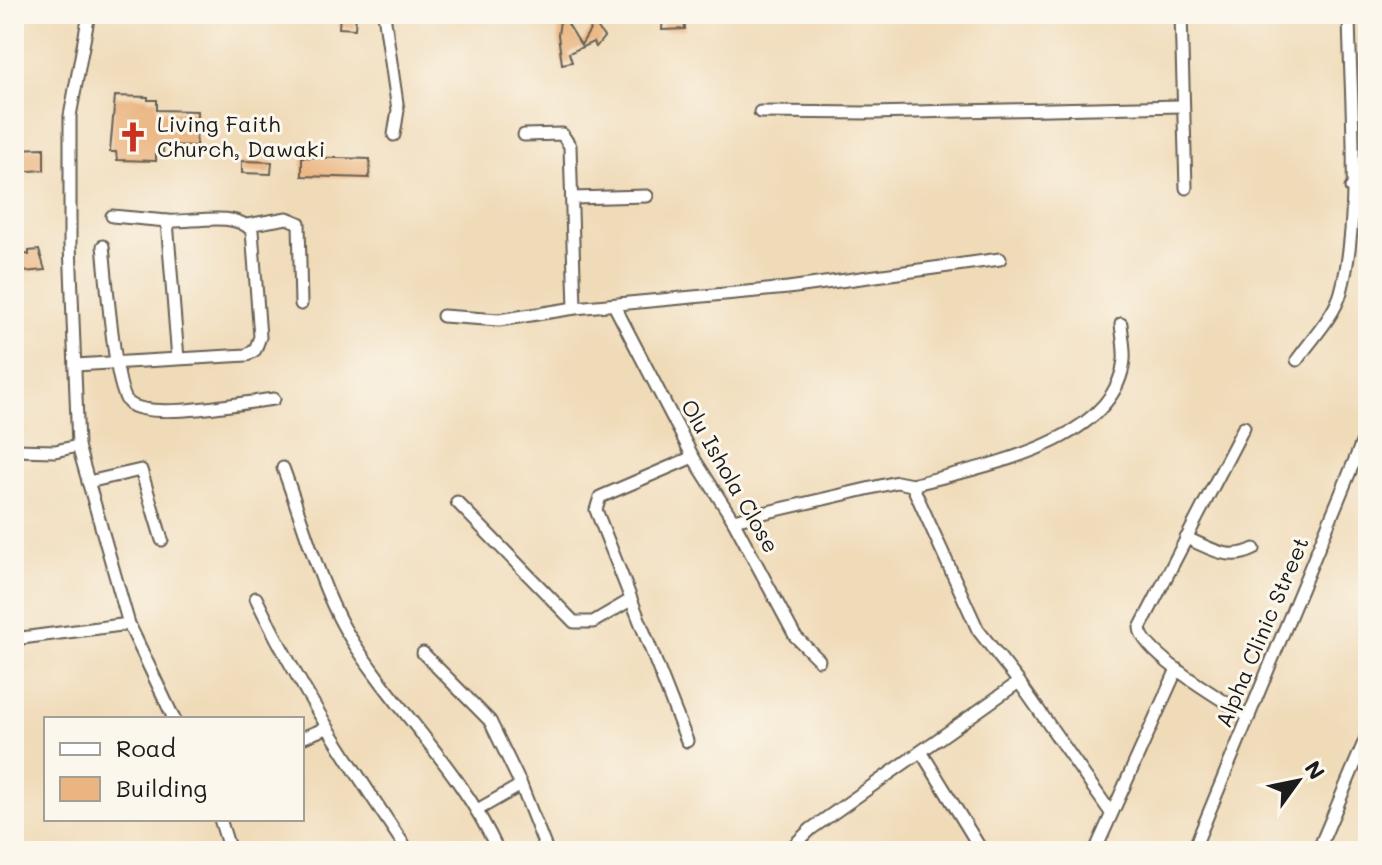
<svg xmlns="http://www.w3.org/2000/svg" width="1382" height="865" font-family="Mali,sans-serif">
<rect width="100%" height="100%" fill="#fbf7ec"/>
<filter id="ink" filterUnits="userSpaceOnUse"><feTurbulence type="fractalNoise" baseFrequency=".0125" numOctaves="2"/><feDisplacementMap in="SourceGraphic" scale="16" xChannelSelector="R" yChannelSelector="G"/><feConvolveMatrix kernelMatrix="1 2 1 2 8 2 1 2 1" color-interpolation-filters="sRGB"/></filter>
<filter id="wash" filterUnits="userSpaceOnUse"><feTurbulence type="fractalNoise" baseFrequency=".006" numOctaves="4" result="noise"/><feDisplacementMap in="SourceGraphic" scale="32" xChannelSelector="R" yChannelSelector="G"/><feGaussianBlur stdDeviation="1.8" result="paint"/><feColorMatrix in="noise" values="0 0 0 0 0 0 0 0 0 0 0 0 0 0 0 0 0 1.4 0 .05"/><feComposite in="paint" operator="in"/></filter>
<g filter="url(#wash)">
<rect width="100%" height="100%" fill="#f0dbb9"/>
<g id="blocks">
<g fill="#ebb581">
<polygon points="340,14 356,14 355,29 339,28"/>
<polygon points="561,14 578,14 568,24 581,45 594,23 604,37 596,47 593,42 569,53 572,62 562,64 558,35"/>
<polygon points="663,14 684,14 685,29 662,30"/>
<polygon points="115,96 148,97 148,100 157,100 157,110 197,111 196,146 163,145 163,155 156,154 156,161 117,160 116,152 110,152"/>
<polygon points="44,148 44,170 14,172 14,149"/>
<polygon points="302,157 370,159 369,178 302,176"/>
<polygon points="242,161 272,162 271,174 242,173"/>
<polygon points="39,250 45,270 23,272 22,253 29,255 29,251"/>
</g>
</g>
</g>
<g filter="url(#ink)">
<use href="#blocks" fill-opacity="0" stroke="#665f53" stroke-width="2"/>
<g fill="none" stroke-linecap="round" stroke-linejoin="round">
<g stroke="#665f53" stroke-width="15">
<g id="minor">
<polyline points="89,14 70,116 70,244 78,446 129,624 174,719"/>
<polyline points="384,14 398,110 394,135"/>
<polyline points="1181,14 1186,188"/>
<polyline points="760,112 870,113 1181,106"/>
<polyline points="524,135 562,134 570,146 575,308"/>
<polyline points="1351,188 1368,187"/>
<polyline points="572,198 647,196"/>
<polyline points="112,216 167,221"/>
<polyline points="247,225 287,218 299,223 301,304"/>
<path d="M103 246C106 271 114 391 129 403 150 421 246 402 274 399"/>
<polyline points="614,305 693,457 733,520 795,636 819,660"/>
<polyline points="443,316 499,320 575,308 788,288 1000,259"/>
<path d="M1297 360C1311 340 1335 315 1341 292 1362 216 1350 95 1349 14"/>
<path d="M75 365 247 355 255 350 260 337 252 231C235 210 191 223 167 221L178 359"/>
<path d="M1244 427 1140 628C1142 654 1226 702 1249 717"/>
<polyline points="14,450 55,451 78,446"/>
<path d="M283 468C301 516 322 592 348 634 395 710 461 769 498 851"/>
<polyline points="88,482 141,470 162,540"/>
<polyline points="912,485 978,630 1019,682 1111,813"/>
<polyline points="457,502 574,622 593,622 629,601"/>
<path d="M733 520 897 482 912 485C977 467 1115 445 1124 360 1125 349 1122 335 1121 324"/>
<path d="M1186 538C1211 548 1228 562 1254 549"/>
<path d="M256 598C299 687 353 769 408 851"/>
<polyline points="14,639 129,624"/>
<polyline points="423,653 490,721 521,785 479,809"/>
<polyline points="302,738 326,728"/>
<polyline points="687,741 596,510 600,497 693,457"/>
<polyline points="922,753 982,851"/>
<polyline points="521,785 547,851"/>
<polyline points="220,819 230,851"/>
<polyline points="788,851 811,829 1019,682"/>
<polyline points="1095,851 1177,669"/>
<polyline points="1193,851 1368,428"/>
<polyline points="1318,851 1368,733"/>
</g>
</g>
<use href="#minor" stroke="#fff" stroke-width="11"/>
</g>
</g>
<defs>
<g id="church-bare" transform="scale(2.4)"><path d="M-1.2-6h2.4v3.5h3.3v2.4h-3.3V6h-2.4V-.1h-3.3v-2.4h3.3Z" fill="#c8321e" stroke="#fbf7ec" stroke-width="2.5" paint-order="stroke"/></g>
</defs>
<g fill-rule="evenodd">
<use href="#church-bare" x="133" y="137"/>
</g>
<g text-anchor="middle" stroke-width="6" stroke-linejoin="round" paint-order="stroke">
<g font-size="22" fill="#1c1c1c" stroke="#fbf7ec" text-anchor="start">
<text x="157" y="132">Living Faith<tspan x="157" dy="25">Church, Dawaki</tspan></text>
</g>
<g font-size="22" fill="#1c1c1c" stroke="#fbf7ec">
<text transform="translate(730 476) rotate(60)" y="8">Olu Ishola Close</text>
<text transform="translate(1262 632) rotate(-67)" y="8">Alpha Clinic Street</text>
</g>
</g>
<rect width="1382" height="865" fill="none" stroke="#fbf7ec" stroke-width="48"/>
<rect x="44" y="717" width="260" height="104" fill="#fbf7ec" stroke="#a29f99" stroke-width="2"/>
<rect x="60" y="743" width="40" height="12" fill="#ffffff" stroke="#a29f99" stroke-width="2"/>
<text x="116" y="757" font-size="24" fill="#1c1c1c">Road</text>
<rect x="60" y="777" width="40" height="24" fill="#ebb581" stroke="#a29f99" stroke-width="2"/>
<text x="116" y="797" font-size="24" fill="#1c1c1c">Building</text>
<g transform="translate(1298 781) rotate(57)" stroke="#fbf7ec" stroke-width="6" paint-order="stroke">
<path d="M0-6L14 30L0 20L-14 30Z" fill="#1c1c1c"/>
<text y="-12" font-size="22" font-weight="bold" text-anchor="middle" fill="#1c1c1c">N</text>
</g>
</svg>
